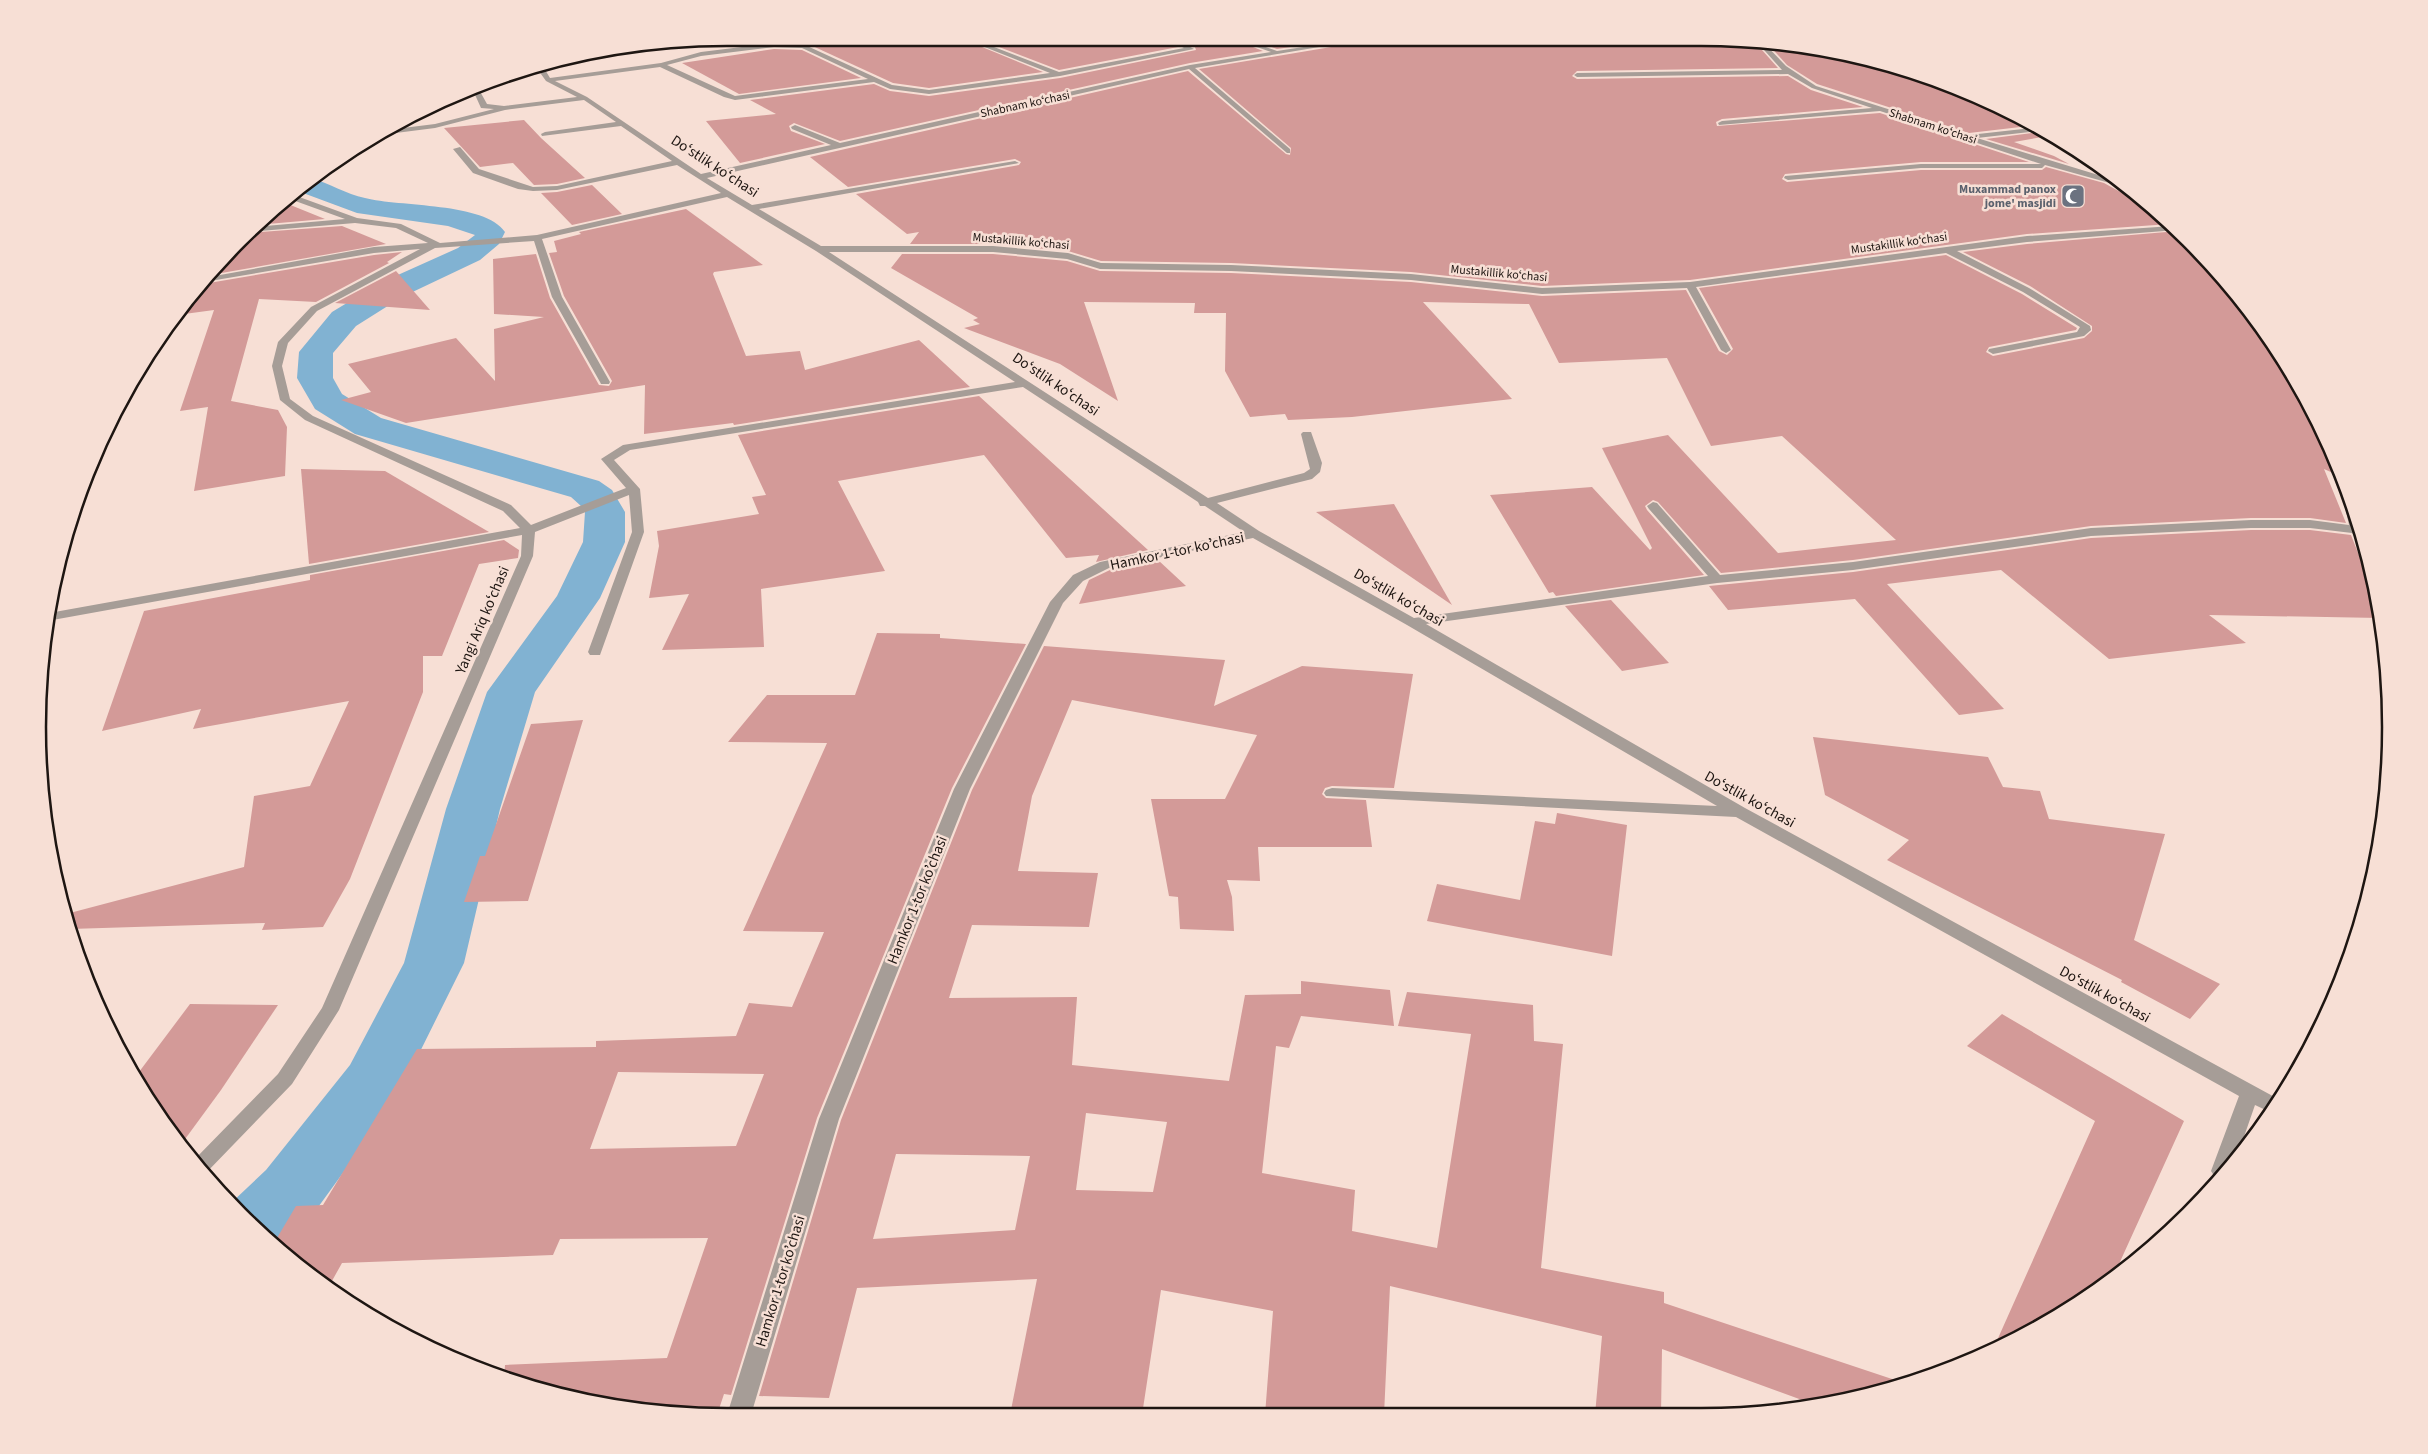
<svg xmlns="http://www.w3.org/2000/svg" width="2428" height="1454" font-family="'Source Sans 3',sans-serif">
<rect width="100%" height="100%" fill="#f7dfd5"/>
<g fill="none" stroke-linecap="round" stroke-linejoin="round">
<path fill="#81b2d2" fill-rule="evenodd" d="M311 178C329 183 346 194 365 198 399 207 485 202 505 232L499 244 480 260 402 297 356 326 333 353V378L342 394 381 418 599 481 612 490 625 512V542L600 598 535 692 500 809 464 963 396 1100 316 1210 279 1247 240 1215 230 1204 266 1170 350 1065 404 963 446 809 487 692 557 596 583 542 585 512 581 506 571 497 355 434 315 409 297 378 299 352 332 312 380 283 458 248 475 235 448 226 357 213 295 190Z"/>
</g>
<g fill="#d39a98" fill-rule="evenodd">
<polygon points="1746,39 1754,41 1778,68 1577,71 1572,76 1577,79 1788,76 1811,90 1863,107 1722,119 1716,122 1717,126 1880,113 2029,162 1921,162 1785,174 1782,179 1787,182 1921,170 2042,170 2046,167 2104,183 2153,210 2170,224 2027,234 1690,280 1542,286 1411,272 1231,263 1101,261 1068,251 993,244 910,244 919,232 907,234 856,194 1019,165 1021,162 1015,159 848,187 810,157 1188,71 1286,154 1290,155 1291,148 1199,69 1355,43 1357,41"/>
<polygon points="1168,41 1178,47 1059,70 986,42"/>
<polygon points="1183,41 1238,41 1263,51 1190,63 840,141 794,123 789,126 791,131 825,144 740,163 706,121 776,114 750,100 874,84 890,91 929,96 1060,78 1196,50 1195,47"/>
<polygon points="1254,41 1333,41 1277,49"/>
<polygon points="902,42 970,42 1043,72 929,88 893,83 806,43"/>
<polygon points="1767,43 1923,74 2029,126 1969,133 1817,84 1787,65"/>
<polygon points="774,49 802,50 861,78 739,94 682,63"/>
<polygon points="524,120 541,138 585,178 557,184 534,185 513,163 480,167 444,128"/>
<polygon points="2040,132 2048,136 2014,142 2054,156 2069,164 1986,139"/>
<polygon points="592,185 622,214 572,225 541,193 557,192"/>
<polygon points="283,202 325,219 256,225"/>
<polygon points="686,209 763,265 714,272 713,274 746,356 800,351 805,370 919,340 970,387 734,425 733,423 644,434 645,385 406,423 341,400 371,392 348,364 456,338 495,381 494,329 544,317 494,314 493,259 536,254 550,298 599,385 609,386 612,381 564,296 549,253 557,252 554,241 581,234 579,232"/>
<polygon points="342,226 386,244 210,275 247,233"/>
<polygon points="2178,231 2189,240 2274,344 2338,463 2342,477 2324,469 2346,523 2310,518 2251,518 2091,526 1853,560 1721,573 1658,502 1653,500 1645,506 1647,510 1704,575 1556,596 1553,592 1549,593 1490,495 1592,487 1650,550 1652,548 1602,448 1668,435 1778,553 1896,540 1782,436 1711,446 1667,358 1559,363 1529,304 1423,302 1512,399 1352,417 1288,420 1285,414 1250,417 1225,371 1226,313 1194,313 1195,303 1084,302 1118,401 1060,364 964,328 980,324 973,320 978,318 891,268 902,254 993,254 1067,261 1100,271 1231,273 1411,282 1542,296 1686,290 1719,351 1727,355 1733,349 1699,288 1946,255 2022,294 2077,328 2076,330 1989,347 1986,352 1993,356 2084,338 2092,331 2092,326 2030,286 1963,252 2027,244"/>
<polygon points="402,252 387,262 389,263 316,302 259,299 231,401 278,410 287,427 285,476 194,491 208,407 180,411 214,310 177,315 203,284 374,255"/>
<polygon points="396,271 430,310 335,303"/>
<polygon points="979,396 1148,550 1096,562 1099,555 1066,558 984,455 838,481 885,571 761,589 764,647 662,650 689,594 649,598 659,546 657,531 759,514 752,497 766,495 738,435"/>
<polygon points="301,469 385,471 489,532 309,564"/>
<polygon points="1394,504 1452,605 1316,512"/>
<polygon points="2251,530 2310,530 2351,535 2360,558 2372,575 2377,593 2380,618 2209,615 2246,643 2109,659 2001,570 1887,584 2004,709 1959,715 1855,599 1728,610 1709,586 1853,572 2091,538"/>
<polygon points="504,540 519,550 518,558 479,564 442,656 423,656 423,692 350,879 323,927 262,930 265,923 70,929 66,914 244,867 254,796 310,786 349,701 193,729 201,709 102,731 144,611 310,580 310,575"/>
<polygon points="1158,560 1186,586 1079,604 1089,580 1110,570"/>
<polygon points="1611,600 1669,663 1622,671 1565,606"/>
<path d="M877 633 940 634V638L1026 644 952 788 817 1118 731 1395 724 1394 717 1415H682L504 1379 505 1365 667 1358 708 1238 560 1239 553 1255 342 1263 328 1288 274 1243 296 1206 323 1205 417 1049 596 1047V1041L736 1036 749 1003 792 1007 824 932 743 931 827 743 728 742 767 695H855ZM618 1072 764 1074 736 1146 590 1149Z"/>
<path d="M1044 646 1225 660 1214 706 1302 666 1413 674 1394 788 1332 786 1325 788 1322 794 1326 798 1366 800 1372 847H1258L1260 881 1227 880 1232 897 1234 931 1180 929 1178 897 1169 896 1151 799H1225L1257 735 1072 700 1032 796 1018 871 1098 873 1089 927 972 925 949 998 1077 997 1072 1065 1229 1081 1245 995 1301 994V981L1390 990 1394 1026 1301 1016 1289 1048 1276 1046 1262 1173 1355 1190 1352 1231 1437 1248 1471 1034 1398 1026 1407 992 1533 1005 1534 1041 1563 1044 1541 1268 1664 1292V1303L1904 1383 1880 1393 1813 1404 1662 1349 1661 1415H1595L1602 1336 1390 1286 1384 1415H1265L1273 1311 1161 1290 1142 1415H1010L1037 1279 857 1288 829 1398 759 1396 841 1120 972 790ZM1086 1113 1167 1122 1153 1192 1076 1190ZM896 1154 1030 1156 1015 1230 873 1239Z"/>
<polygon points="583,720 528,901 464,902 480,856 485,856 531,724"/>
<polygon points="1813,737 1988,757 2003,787 2040,791 2049,819 2165,834 2134,940 2220,984 2190,1019 2121,982 2122,980 1887,860 1909,840 1825,795"/>
<polygon points="1557,813 1627,825 1612,956 1427,921 1437,884 1520,900 1535,821 1555,824"/>
<polygon points="190,1004 278,1005 221,1090 180,1146 136,1076"/>
<polygon points="2002,1014 2184,1121 2114,1275 2046,1324 1995,1345 2095,1121 1967,1046"/>
</g>
<g fill="none" stroke-linecap="round" stroke-linejoin="round">
<g fill="#a69d97" fill-rule="evenodd">
<path d="M1170 41H1179L1194 49 1060 76 929 94 890 89 874 82 735 100 724 97 660 67 555 81 587 97 701 174 831 145 792 129 791 127 795 125 840 143 1190 65 1271 52 1240 41H1249L1277 51 1343 41H1355L1195 68 1290 149V153H1287L1189 69 707 178 752 205 1015 161 1019 163 759 209 821 246H993L1068 253 1101 263 1231 265 1411 274 1542 288 1690 282 2027 236 2172 226 2177 230 2027 242 1957 251 2029 288 2090 326 2091 330 2084 336 1993 354 1988 351 1989 349 2077 332 2080 327 2023 292 1946 253 1696 287 1731 350 1726 353 1721 350 1687 288 1542 294 1411 280 1231 271 1100 269 1067 259 993 252H829L1208 498 1304 473 1310 469 1301 434 1303 432H1311L1322 463 1320 472 1312 479 1217 503 1259 531 1414 618 1708 576 1649 509 1647 506 1653 502 1657 503 1720 575 1853 562 2091 528 2251 520H2310L2349 525 2345 506 2350 503 2361 540H2356L2352 533 2310 528H2251L2091 536 1853 570 1717 583 1426 624 1745 808 2280 1100 2272 1113 2255 1105 2239 1151 2215 1177 2211 1171 2239 1096 1736 817 1326 796 1324 793 1326 790 1332 788 1717 806 1407 625 1253 538 1109 568 1083 581 1063 603 970 789 839 1119 751 1415H727L819 1119 954 789 1050 602 1073 575 1100 562 1244 532 1205 506H1200L1198 502 1023 387 630 450 614 460 640 489 644 532 600 655H590L588 652 632 532 629 495 535 532 533 556 339 1010 292 1084 204 1175 193 1161 278 1074 322 1008 521 556 522 535 47 621 49 613 520 528 503 511 305 420 280 400 272 366 278 342 311 307 420 249 374 253 204 282 209 277 374 247 428 243 396 228 355 223 248 232 254 227 345 219 287 198 291 194 357 218 401 224 440 243 537 235 721 193 677 165 557 190 533 191 518 189 473 173 453 149 460 147 479 169 533 187 557 186 672 161 621 126 542 136 541 134 545 132 616 122 584 100 505 110 435 128 380 135 387 130 435 124 494 109 481 108 472 88 477 86 487 104 504 106 577 97 546 81 536 67 649 43H663L544 68 550 78 661 63 701 52 774 43 805 45 892 85 929 90 1050 73 972 42H981L1059 72 1184 48ZM774 47 802 48 868 79 735 96 667 65 701 56ZM727 197 816 251 1015 382 623 445 601 459 626 488 531 525 511 505 313 416 290 399 282 366 288 343 317 311 435 248 534 241 552 297 600 382 601 384H609L610 382 562 297 542 239Z"/>
<polygon points="1756,41 1763,42 1786,66 1816,86 1969,135 2032,128 2038,131 1977,138 2118,181 2124,187 2045,165 2042,168 1921,168 1788,180 1784,178 1785,176 1921,164 2041,164 1880,111 1719,125 1718,123 1722,121 1872,108 1812,88 1788,74 1577,77 1574,75 1577,73 1782,70"/>
</g>
</g>
<defs>
<g id="mosque-square" transform="scale(1.25)"><rect x="-9" y="-9" width="18" height="18" rx="4" fill="#6b7280" stroke="#f7dfd5"/><path d="M3.5-4.9A6 6 0 1 0 3.5 4.9A5 5 0 1 1 3.5-4.9Z" fill="#fff"/></g>
</defs>
<g fill-rule="evenodd">
<use href="#mosque-square" x="2073" y="196"/>
</g>
<g text-anchor="middle" stroke-width="5" stroke-linejoin="round" paint-order="stroke">
<g font-size="12" fill="#1e1612" stroke="#f7dfd5">
<text transform="translate(1025 104) rotate(-12)" y="4">Shabnam koʻchasi</text>
<text transform="translate(1933 126) rotate(18)" y="4">Shabnam koʻchasi</text>
<text transform="translate(1021 241) rotate(5)" y="4">Mustakillik koʻchasi</text>
<text transform="translate(1899 243) rotate(-8)" y="4">Mustakillik koʻchasi</text>
<text transform="translate(1499 273) rotate(5)" y="4">Mustakillik koʻchasi</text>
</g>
<g font-size="12" font-weight="bold" fill="#5b616d" stroke="#f7dfd5" text-anchor="end">
<text x="2056" y="193">Muxammad panox<tspan x="2056" dy="14">jome' masjidi</tspan></text>
</g>
<g font-size="15" fill="#1e1612" stroke="#f7dfd5">
<text transform="translate(715 166) rotate(33)" y="5">Doʻstlik koʻchasi</text>
<text transform="translate(1056 384) rotate(34)" y="5">Doʻstlik koʻchasi</text>
<text transform="translate(1177 551) rotate(-12)" y="5">Hamkor 1-tor koʼchasi</text>
<text transform="translate(1399 597) rotate(30)" y="5">Doʻstlik koʻchasi</text>
<text transform="translate(482 620) rotate(-67)" y="5">Yangi Ariq koʻchasi</text>
<text transform="translate(1750 799) rotate(29)" y="5">Doʻstlik koʻchasi</text>
<text transform="translate(917 900) rotate(-68)" y="5">Hamkor 1-tor koʼchasi</text>
<text transform="translate(2105 994) rotate(29)" y="5">Doʻstlik koʻchasi</text>
<text transform="translate(780 1281) rotate(-73)" y="5">Hamkor 1-tor koʼchasi</text>
</g>
</g>
<path d="M0 0H2428V1454H0ZM727 46H1701A681 681 0 0 1 2382 727V727A681 681 0 0 1 1701 1408H727A681 681 0 0 1 46 727V727A681 681 0 0 1 727 46Z" fill="#f7dfd5" fill-rule="evenodd"/>
<path fill="none" stroke="#1e1612" stroke-width="2.5" d="M727 46H1701A681 681 0 0 1 2382 727V727A681 681 0 0 1 1701 1408H727A681 681 0 0 1 46 727V727A681 681 0 0 1 727 46Z"/>
</svg>
